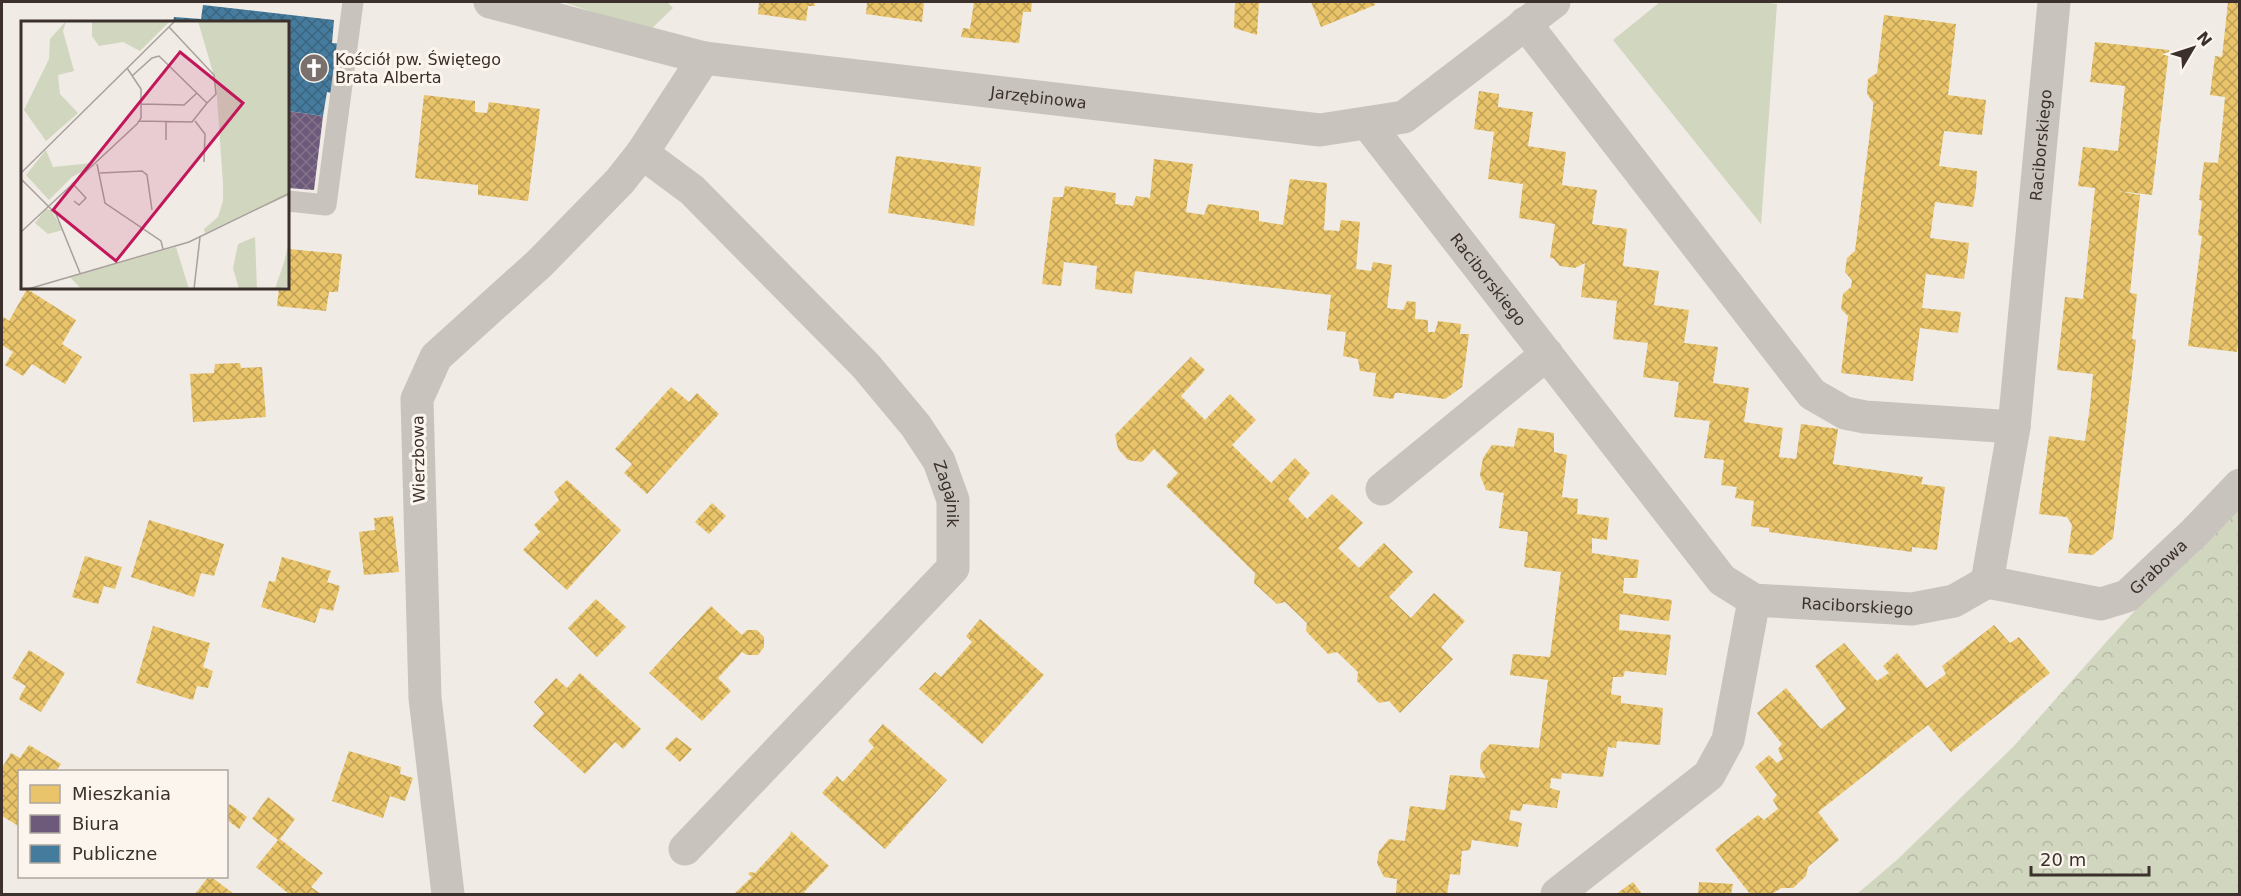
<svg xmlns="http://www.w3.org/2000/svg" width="2241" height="896" font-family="'DejaVu Sans',sans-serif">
<defs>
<pattern id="forest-crowns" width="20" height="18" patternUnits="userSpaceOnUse" patternTransform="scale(1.5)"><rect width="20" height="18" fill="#d1d6bf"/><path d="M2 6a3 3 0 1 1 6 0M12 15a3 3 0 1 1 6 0" fill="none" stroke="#b4b8a4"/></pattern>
<pattern id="homes-cross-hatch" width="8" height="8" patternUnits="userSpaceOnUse" patternTransform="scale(1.5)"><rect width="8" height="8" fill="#e9c46a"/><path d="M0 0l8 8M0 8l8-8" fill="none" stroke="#bea057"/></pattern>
<pattern id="offices-cross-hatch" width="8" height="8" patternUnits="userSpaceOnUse" patternTransform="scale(1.5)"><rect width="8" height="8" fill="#6d597a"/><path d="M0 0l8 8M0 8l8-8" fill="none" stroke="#83738b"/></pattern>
<pattern id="public-cross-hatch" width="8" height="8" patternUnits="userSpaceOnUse" patternTransform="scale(1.5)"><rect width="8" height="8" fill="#457b9d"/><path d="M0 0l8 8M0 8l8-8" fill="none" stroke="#3b6580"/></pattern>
</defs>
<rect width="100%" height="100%" fill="#f0ebe5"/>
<g fill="#d1d6bf">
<polygon points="563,2 667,2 673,8 649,31"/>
<polygon points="1660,2 1760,2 1777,4 1761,224 1613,40"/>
</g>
<polygon fill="url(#forest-crowns)" points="2239,497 2239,894 1857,894 1898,859 2014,746 2108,640"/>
<g fill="url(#homes-cross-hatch)">
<polygon points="759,2 814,2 815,6 808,6 806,21 758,14"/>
<polygon points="867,2 924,2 922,22 866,14"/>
<polygon points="974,2 1032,2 1031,12 1023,12 1019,43 961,37 963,28 970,29"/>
<polygon points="1235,2 1259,2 1257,35 1234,28"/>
<polygon points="1311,2 1374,2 1375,5 1321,27"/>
<polygon points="2228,2 2240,2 2240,332 2237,352 2188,346 2202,236 2198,235 2202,201 2199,200 2204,162 2218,163 2222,129 2225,97 2210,95 2215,56 2222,57"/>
<polygon points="1884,15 1956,24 1948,95 1986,100 1982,135 1944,131 1939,166 1977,171 1976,188 1973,207 1935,202 1930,238 1969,243 1967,260 1964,279 1926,274 1922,308 1961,312 1958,333 1920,328 1913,381 1841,373 1848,316 1841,309 1842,301 1843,294 1851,287 1852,280 1845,272 1847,258 1855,251 1873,108 1873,102 1867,94 1868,79 1877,73"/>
<polygon points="2095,42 2169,50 2152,195 2117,191 2140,195 2130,293 2137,294 2132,339 2136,340 2113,538 2093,555 2068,553 2072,525 2067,517 2039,514 2049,436 2085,441 2090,406 2093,374 2057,370 2065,297 2083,299 2095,188 2078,186 2083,147 2118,151 2125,86 2090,82"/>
<polygon points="1479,91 1499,94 1498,107 1533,112 1528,146 1566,152 1562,185 1597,190 1592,224 1627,229 1623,266 1659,271 1654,305 1689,310 1684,343 1718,347 1713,383 1749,388 1744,422 1783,428 1779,457 1796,459 1801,424 1838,429 1833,464 1923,477 1921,484 1945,487 1937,550 1912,547 1912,552 1769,532 1769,528 1751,526 1754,501 1735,498 1737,487 1721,485 1724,460 1704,458 1710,421 1674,417 1679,382 1643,377 1648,343 1613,339 1617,301 1581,297 1585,263 1575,268 1560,266 1553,258 1550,258 1555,224 1519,218 1523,184 1488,179 1494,132 1474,129"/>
<polygon points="424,95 475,101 475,112 487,113 489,102 540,109 528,201 478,195 478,185 415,178"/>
<polygon points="896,156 981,167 974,226 888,213"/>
<polygon points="1154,159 1193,164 1186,212 1204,215 1208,204 1259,211 1259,221 1283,225 1290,179 1327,183 1324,230 1339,231 1341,220 1360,222 1356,269 1371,271 1373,262 1392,265 1387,308 1403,310 1407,301 1416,302 1415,319 1428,320 1428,332 1435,332 1438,321 1461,324 1460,334 1469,334 1462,387 1445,399 1401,393 1395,393 1393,399 1373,396 1376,373 1360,371 1358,359 1343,356 1346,332 1327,330 1331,295 1135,271 1132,294 1095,289 1097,266 1064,262 1061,286 1042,284 1053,197 1063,197 1065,186 1116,193 1115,204 1133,206 1136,196 1150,198"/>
<polygon points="288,249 342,254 338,292 329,292 326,311 277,306 279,288 288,288"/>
<polygon points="27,289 76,320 62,344 82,357 65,384 32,364 23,376 5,365 13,352 2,345 2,316 9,321"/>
<polygon points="1191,357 1205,370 1181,396 1205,420 1230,394 1256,420 1232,445 1271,483 1295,458 1310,473 1288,499 1307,519 1332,494 1363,523 1338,548 1359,568 1384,543 1413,572 1389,597 1411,618 1434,593 1465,621 1441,647 1453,659 1400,713 1389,701 1379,703 1357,681 1358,672 1337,652 1328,654 1306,631 1307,623 1285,602 1277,604 1254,583 1255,573 1166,486 1178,473 1154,449 1142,462 1128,460 1118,449 1115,435"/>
<polygon points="240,363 241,368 262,367 266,417 193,422 190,374 214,373 215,364"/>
<polygon points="671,387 689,402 697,393 719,414 647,494 624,473 632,464 615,449"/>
<polygon points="1518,428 1554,433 1554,452 1567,455 1562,497 1578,499 1577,514 1609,518 1607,540 1592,538 1592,553 1639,560 1637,578 1624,578 1623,593 1672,600 1669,621 1620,614 1619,630 1671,635 1666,675 1625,671 1623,677 1613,677 1611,694 1621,696 1621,703 1663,708 1660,745 1617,741 1616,748 1608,747 1603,777 1562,773 1561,779 1551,778 1550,788 1560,791 1557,808 1523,804 1521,811 1511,810 1509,820 1522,823 1518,847 1472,840 1470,850 1462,851 1460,875 1450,874 1447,894 1396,894 1397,879 1384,877 1377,863 1379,851 1389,839 1405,841 1410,806 1445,810 1450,775 1486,778 1480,768 1481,754 1490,744 1539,748 1548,680 1510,675 1513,654 1550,657 1561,572 1524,567 1528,532 1499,528 1504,493 1486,490 1480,475 1483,458 1492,445 1514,447"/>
<polygon points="567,480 621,530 567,590 523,550 540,532 534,525 559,500 554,492"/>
<polygon points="712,503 726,516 709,534 695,522"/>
<polygon points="393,516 399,572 364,575 359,532 375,530 374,518"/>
<polygon points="149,520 224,544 214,576 201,573 194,597 131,577"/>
<polygon points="85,556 122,567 115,589 104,586 98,604 72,597"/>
<polygon points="282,557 331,571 327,582 340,586 333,611 320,608 315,623 261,607 269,581 275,582"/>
<polygon points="596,599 626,627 597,657 568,628"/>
<polygon points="711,606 742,635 747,630 757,630 764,637 764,647 758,655 747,655 742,652 718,678 731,691 702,721 649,673"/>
<polygon points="980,619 1044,675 982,744 919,689 935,672 941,677 972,642 966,636"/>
<polygon points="1994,625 2010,643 2019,637 2050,673 1951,752 1928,725 1818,812 1839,840 1808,867 1806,876 1793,888 1781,888 1772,894 1750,894 1715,849 1758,815 1764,820 1778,809 1773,800 1777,795 1755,767 1769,755 1777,763 1783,759 1778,749 1782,744 1757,713 1786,688 1821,729 1846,709 1815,666 1844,643 1877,681 1889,673 1883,666 1897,653 1927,688 1946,674 1942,666"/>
<polygon points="153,626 210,643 203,667 213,671 208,688 197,686 193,700 136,683"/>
<polygon points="29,650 65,673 41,712 20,700 19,698 26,686 12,678"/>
<polygon points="580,673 641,729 623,749 615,742 585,774 533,726 544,713 534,702 556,678 567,688"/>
<polygon points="883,724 947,780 885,849 822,793 837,776 843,782 874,747 868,741"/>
<polygon points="676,737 692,749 680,762 665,748"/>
<polygon points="29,745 61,764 56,771 20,771 20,827 2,816 2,768 11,753 20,758"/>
<polygon points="349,751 401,767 400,774 413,778 405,801 390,796 383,818 332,801"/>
<polygon points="268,797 295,819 280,839 323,873 311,887 321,894 289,894 256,867 278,840 252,819"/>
<polygon points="230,804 247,817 239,829 226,819 226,809"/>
<polygon points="791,831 829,866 804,892 807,894 734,894 752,877 748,874 750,872 755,873 790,835"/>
<polygon points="209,876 210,876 234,894 195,894"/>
<polygon points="1633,882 1642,894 1616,894"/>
<polygon points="1699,882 1733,884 1731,894 1698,894"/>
</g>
<polygon fill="url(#offices-cross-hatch)" points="288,111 323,116 314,190 288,188"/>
<polygon fill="url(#public-cross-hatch)" points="203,5 334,20 332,43 342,44 336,94 327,92 323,116 288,111 288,22 173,22 174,17 201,19"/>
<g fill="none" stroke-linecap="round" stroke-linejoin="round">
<polyline stroke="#c9c3be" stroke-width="21" points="288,201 326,205 353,2"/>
<g stroke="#c9c3be" stroke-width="33">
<path id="s1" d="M490 2 704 58 1320 130 1404 117 1554 2"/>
<polyline points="1525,23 1812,394 1845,413 1865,417 2014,427"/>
<path id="s2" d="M1367 123 1722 580 1754 600 1912 609 1954 601 1987 582 2014 427 2054 2"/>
<path id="s3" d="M642 153 692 190 866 366 916 426 939 461 953 500V568L685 849"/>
<polyline points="1382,489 1547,354"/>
<path id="s4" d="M1987 582 2101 604 2127 596 2195 532 2240 485"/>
<polyline points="448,894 425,698 417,399 436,357 540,263 620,181 642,153 704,58"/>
<polyline points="1557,894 1709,775 1728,740 1754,600"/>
</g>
</g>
<defs>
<g id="church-disc" transform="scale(1.5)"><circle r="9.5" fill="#7a716c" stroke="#fbf5ee"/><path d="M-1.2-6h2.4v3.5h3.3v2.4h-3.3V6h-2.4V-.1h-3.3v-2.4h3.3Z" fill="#fff"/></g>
</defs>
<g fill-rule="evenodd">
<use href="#church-disc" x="314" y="68"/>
</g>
<g text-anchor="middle" stroke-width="6" stroke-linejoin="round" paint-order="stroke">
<g font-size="16" fill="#3b302b" stroke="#fbf5ee" text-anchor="start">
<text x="335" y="65">Kościół pw. Świętego<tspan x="335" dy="18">Brata Alberta</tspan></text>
</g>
<g font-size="16" fill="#3b302b" stroke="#fbf5ee">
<text dy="6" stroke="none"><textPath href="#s1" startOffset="558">Jarzębinowa</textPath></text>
<text dy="6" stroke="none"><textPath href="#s2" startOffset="1296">Raciborskiego</textPath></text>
<text dy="6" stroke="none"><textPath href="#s2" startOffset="198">Raciborskiego</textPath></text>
<text transform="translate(418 459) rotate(-91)" y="6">Wierzbowa</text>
<text dy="6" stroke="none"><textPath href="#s3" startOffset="464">Zagajnik</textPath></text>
<text dy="6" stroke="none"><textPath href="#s4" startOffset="186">Grabowa</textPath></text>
<text dy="6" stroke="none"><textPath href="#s2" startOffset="720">Raciborskiego</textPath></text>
</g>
</g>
<g transform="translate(21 21)">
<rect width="268" height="268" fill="#f0ebe5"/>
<path d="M45 0 42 10 53 50 37 54 39 73 57 92 25 120 3 89 28 38 29 18ZM25 129 32 146 71 142V145L51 156 28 179 5 154ZM25 188 30 189 42 209 27 213 14 202ZM234 216 236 268H218L212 247 217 223ZM155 226 168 268H60L49 256Z" fill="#d1d6bf"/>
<path d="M71 0H149L119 30 102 21 78 25 71 15ZM177 0H269L268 180 266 175 184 212 183 208 197 196 202 180V163L195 62ZM268 220V265L254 268 264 238Z" fill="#d1d6bf"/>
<path fill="none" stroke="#a8a09b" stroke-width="1.5" d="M148 6 193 54 195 73 186 82M111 55 131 37 138 35 186 82 171 101 118 100M120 83 163 84 176 72M145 100V119M174 100 184 113 183 141M76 143 84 182 140 220 142 228M0 152 154 0M79 152 121 150 126 154 131 189M0 158 35 193 59 252M51 162 65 177 58 184 53 180M0 211 116 103 120 97V68L106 47M7 268 168 221 269 172M173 268 179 216"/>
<path fill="#c2185b" fill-opacity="0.15" stroke="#c2185b" stroke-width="3" d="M159 31 222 82 95 240 32 189Z"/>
<rect width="268" height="268" fill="none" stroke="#3b302b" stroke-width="3"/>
</g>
<rect width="2241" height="896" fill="none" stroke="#3b302b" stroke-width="6"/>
<rect x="18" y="770" width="210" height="108" fill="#fbf5ee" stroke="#aea6a0" stroke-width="1.5"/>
<rect x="30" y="785" width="30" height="18" fill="#e9c46a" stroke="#aea6a0" stroke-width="1.5"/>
<text x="72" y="800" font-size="18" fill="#3b302b">Mieszkania</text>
<rect x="30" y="815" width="30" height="18" fill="#6d597a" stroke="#aea6a0" stroke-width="1.5"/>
<text x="72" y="830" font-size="18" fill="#3b302b">Biura</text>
<rect x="30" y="845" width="30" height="18" fill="#457b9d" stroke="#aea6a0" stroke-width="1.5"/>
<text x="72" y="860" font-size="18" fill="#3b302b">Publiczne</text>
<g transform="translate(2193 48) rotate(51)" stroke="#fbf5ee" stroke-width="4.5" paint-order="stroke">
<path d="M0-4.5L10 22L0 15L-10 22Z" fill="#3b302b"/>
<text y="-9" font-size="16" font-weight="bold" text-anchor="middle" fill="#3b302b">N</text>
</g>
<path d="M2031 866v9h118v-9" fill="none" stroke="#3b302b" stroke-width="3"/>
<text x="2040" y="866" font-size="18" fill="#3b302b" stroke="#fbf5ee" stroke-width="4.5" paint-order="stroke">20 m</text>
</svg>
